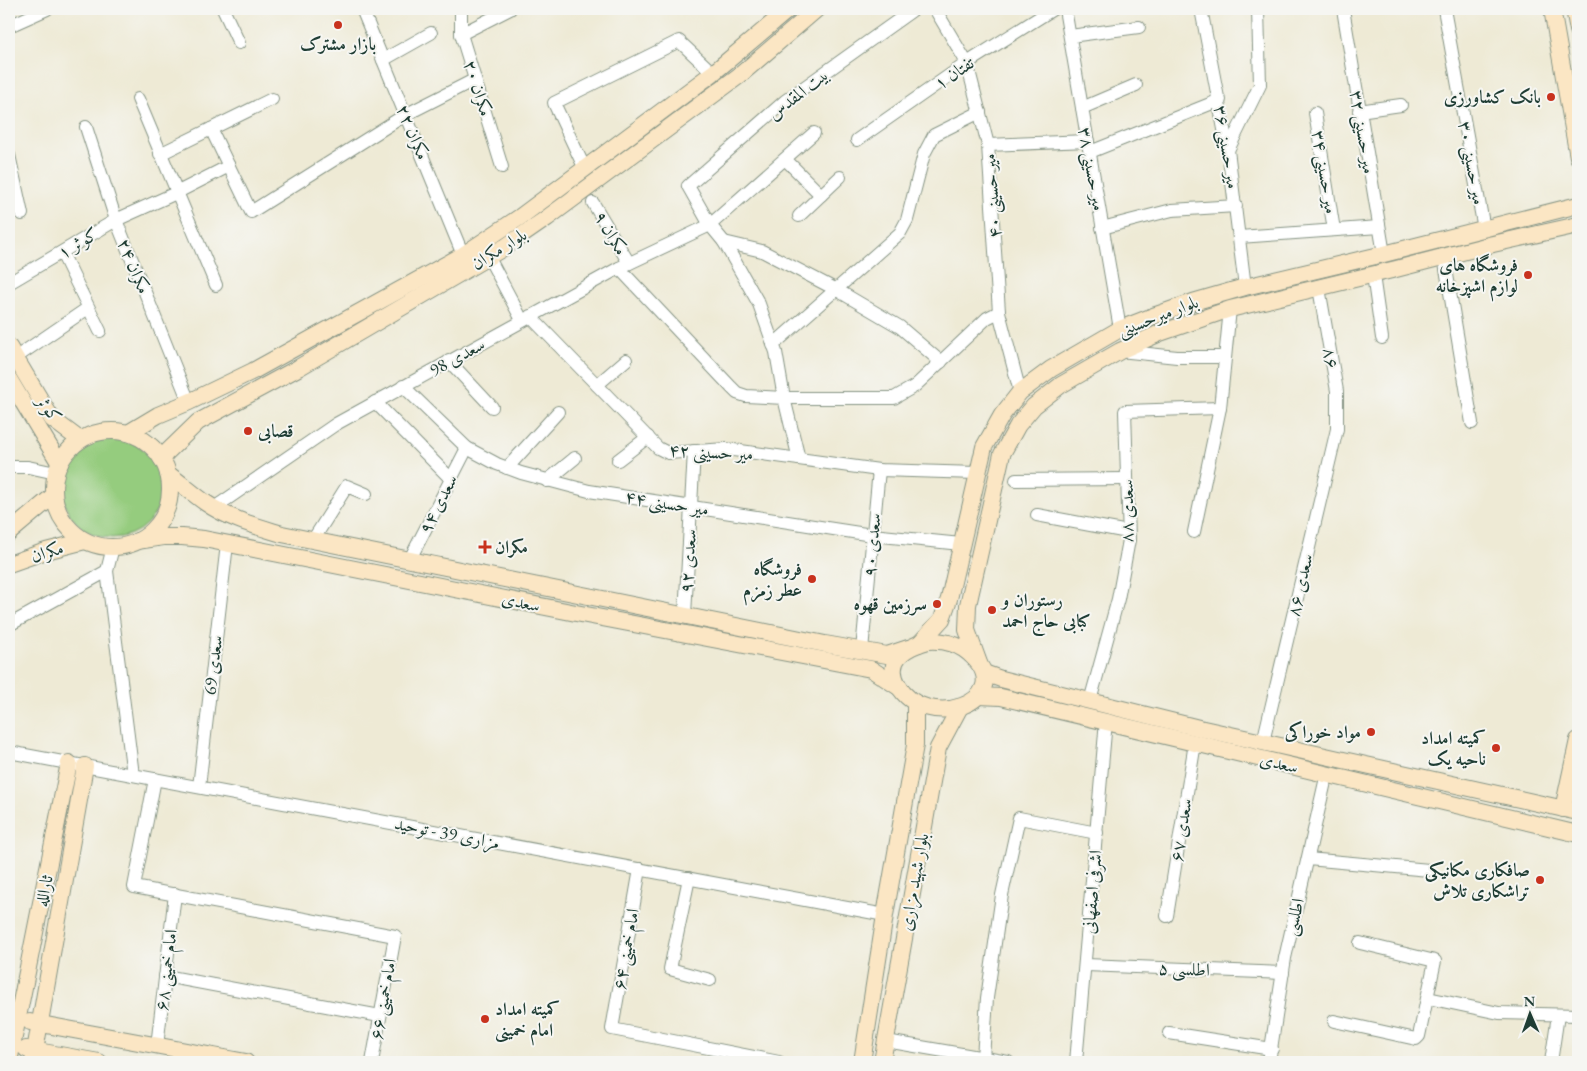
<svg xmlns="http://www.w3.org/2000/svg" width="1587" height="1071" font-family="'EB Garamond',Amiri,serif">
<rect width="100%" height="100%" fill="#f6f6f2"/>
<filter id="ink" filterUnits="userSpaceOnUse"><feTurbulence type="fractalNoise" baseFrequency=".02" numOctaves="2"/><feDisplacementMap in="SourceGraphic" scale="10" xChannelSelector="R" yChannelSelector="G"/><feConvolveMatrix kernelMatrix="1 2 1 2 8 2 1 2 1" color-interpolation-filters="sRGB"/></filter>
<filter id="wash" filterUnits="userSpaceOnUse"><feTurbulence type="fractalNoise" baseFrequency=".0096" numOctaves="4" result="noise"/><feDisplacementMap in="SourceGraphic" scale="20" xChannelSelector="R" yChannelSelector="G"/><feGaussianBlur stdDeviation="1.12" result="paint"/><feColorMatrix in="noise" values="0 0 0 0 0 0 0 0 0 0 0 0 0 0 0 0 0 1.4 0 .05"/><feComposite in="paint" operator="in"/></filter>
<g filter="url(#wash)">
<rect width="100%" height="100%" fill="#eeead5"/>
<circle fill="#95cc7e" stroke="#5a8459" cx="112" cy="488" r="50"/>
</g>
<g filter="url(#ink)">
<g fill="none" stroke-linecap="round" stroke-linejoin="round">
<g stroke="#869484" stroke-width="14">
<g id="street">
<polyline points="223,9 239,43"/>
<polyline points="362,9 463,255"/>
<polyline points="461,9 461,34 502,167"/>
<polyline points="935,9 967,63 988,145 999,312 1020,392"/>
<polyline points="1065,9 1120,329"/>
<polyline points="1201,9 1228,150 1245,287"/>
<polyline points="1343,9 1384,254"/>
<polyline points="1444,9 1484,229"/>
<polyline points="9,26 47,9"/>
<polyline points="461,34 510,9"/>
<polyline points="1070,36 1139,27"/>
<polyline points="383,60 431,33"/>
<polyline points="138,99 216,285"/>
<polyline points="1082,108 1136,85"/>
<polyline points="1359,111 1401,105"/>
<polyline points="1315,113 1334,230"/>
<polyline points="86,127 116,220 189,402"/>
<polyline points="211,129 251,212 405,115 474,80"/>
<polyline points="857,140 967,63 1053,9"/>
<polyline points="988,145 1088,141"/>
<polyline points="1228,150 1260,85 1258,9"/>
<polyline points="1090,152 1220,100"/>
<polyline points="160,154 272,99"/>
<polyline points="9,155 22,214"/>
<polyline points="785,159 821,195"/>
<polyline points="585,169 554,103 679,41 713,73"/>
<polyline points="593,203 629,263"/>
<polyline points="799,216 840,177"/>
<polyline points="1102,228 1172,210 1236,206"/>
<polyline points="1239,237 1379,227"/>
<polyline points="724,242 762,251 837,290 900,327 941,362"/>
<polyline points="62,253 100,331"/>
<polyline points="488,256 522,320"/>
<polyline points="1444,257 1472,423"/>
<polyline points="619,268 731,387 737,393 746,396 784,398 894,398 915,386 987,318 999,312"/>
<polyline points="1373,275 1382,338"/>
<polyline points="9,283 116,220 176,193 229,166"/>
<polyline points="530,316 658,448 668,453 726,449 879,470 977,473"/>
<polyline points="773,345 900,233 907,220 924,154 934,135 980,112"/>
<polyline points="1120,351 1177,357 1225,357"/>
<polyline points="15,358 88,308"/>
<polyline points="449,361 492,407"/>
<polyline points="597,385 626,360"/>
<polyline points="403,386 467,448 497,464 521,473 589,491 872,535 961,544"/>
<polyline points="375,402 451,479"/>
<polyline points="799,459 784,398 776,352 759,304 724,242 710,225 688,186 785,101 914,9"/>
<polyline points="618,460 648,437"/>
<polyline points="9,467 28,467 56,473"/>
<polyline points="507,468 558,412"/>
<polyline points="1016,480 1127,479"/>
<polyline points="547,481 575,458"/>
<polyline points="214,508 336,424 619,268 710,225 814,133"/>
<polyline points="1037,515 1128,532"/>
<polyline points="1194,532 1220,408 1230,309"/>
<polyline points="313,540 347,486 366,494"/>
<polyline points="113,547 107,571 133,775"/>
<polyline points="410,559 467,448"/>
<polyline points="685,615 694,451"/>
<polyline points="9,625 107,571"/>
<polyline points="862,650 879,470"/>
<polyline points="1090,701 1118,599 1129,540 1125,411 1220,408"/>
<polyline points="1263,742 1337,429 1337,391 1319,288"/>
<polyline points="9,752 885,915"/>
<polyline points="155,779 134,887 395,936 372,1062"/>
<polyline points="199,787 227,544"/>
<polyline points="1308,859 1429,870"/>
<polyline points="640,869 612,1029 779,1062"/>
<polyline points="689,878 670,969 710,980"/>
<polyline points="1167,916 1195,743"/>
<polyline points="1086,965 1283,973"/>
<polyline points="165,976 380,1016"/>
<polyline points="1428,998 1499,1013 1578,1015"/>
<polyline points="1334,1021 1416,1039 1419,1036 1435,961 1360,943"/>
<polyline points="1169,1033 1272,1049"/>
<polyline points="886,1041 1008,1062"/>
<polyline points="157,1046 175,894"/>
<polyline points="983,1058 987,998 1002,895 1019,818 1097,833"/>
<polyline points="1076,1062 1106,721"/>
<polyline points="1269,1062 1285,958 1327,773"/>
<polyline points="1551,1062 1558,1015"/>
</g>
</g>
<g stroke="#869484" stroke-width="18">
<g id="secondary">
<polyline points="1552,9 1578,157"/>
<polyline points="1574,9 1578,30"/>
<polyline points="9,347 52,419 80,440"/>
<polyline points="9,379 60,464"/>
<circle cx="112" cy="489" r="58"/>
<polyline points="128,433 158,415 189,402 253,371 463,255 520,217 713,73 789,9"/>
<polyline points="161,458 198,422 298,368 505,247 547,218 740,75 817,9"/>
<path d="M168 474C181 483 193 494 206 503 229 519 256 526 282 534L825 644 887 655 908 648"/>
<polyline points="9,533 54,495"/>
<polyline points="137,541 163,537 182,537 204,539 581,614 871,669 900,688"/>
<polyline points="9,564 46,551 85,541"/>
<path d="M928 641C946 640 960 644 973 657 1017 701 925 734 898 685 884 659 906 647 928 641Z"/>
<polyline points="919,644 942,619 949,599 984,447 1002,415 1020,392 1051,369 1120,329 1156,315 1193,302 1245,287 1384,254 1578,205"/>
<polyline points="979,663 967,630 968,605 1002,454 1018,425 1034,406 1061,385 1120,351 1160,333 1230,309 1396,269 1493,244 1578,225"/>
<polyline points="984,673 1001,679 1199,728 1578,812"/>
<polyline points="979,696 1001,697 1578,834"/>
<polyline points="1563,809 1578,740"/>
<polyline points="30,1022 246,1062"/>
<polyline points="26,1049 99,1062"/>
<polyline points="9,1062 69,763"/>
<polyline points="33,1062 85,766"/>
<polyline points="862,1062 885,915 915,745 915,703"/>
<polyline points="882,1062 938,748 960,707"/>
</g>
</g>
<use href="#street" stroke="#fff" stroke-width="12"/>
<use href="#secondary" stroke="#fbe6c4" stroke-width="16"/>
</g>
</g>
<g fill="#c8321e" stroke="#f6f6f2" stroke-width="2">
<circle cx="338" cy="25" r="5"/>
<circle cx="1551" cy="97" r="5"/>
<circle cx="1528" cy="275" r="5"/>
<circle cx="248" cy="431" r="5"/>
<path d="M482.5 539.5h5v5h5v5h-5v5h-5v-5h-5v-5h5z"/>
<circle cx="812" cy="579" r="5"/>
<circle cx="937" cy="604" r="5"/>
<circle cx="992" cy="610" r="5"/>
<circle cx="1371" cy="732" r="5"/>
<circle cx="1496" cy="748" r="5"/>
<circle cx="1540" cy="880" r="5"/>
<circle cx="485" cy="1019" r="5"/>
</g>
<g text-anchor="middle" stroke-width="4" stroke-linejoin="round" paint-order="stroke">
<g font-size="18" font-weight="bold" fill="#1f3d34" stroke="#f6f6f2" text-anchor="end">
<text x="338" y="50" text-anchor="middle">بازار مشترک</text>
<text x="1541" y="103">بانک کشاورزی</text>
<text x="1518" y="271">فروشگاه های<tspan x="1518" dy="21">لوازم اشپزخانه</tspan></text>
<text x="258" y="437" text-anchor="start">قصابی</text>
<text x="495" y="553" text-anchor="start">مکران</text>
<text x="802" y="575">فروشگاه<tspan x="802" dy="21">عطر زمزم</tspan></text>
<text x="1002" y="606" text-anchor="start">رستوران و<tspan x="1002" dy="21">کبابی حاج احمد</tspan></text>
<text x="927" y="610">سرزمین قهوه</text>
<text x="1361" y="738">مواد خوراکی</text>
<text x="1486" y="744">کمیته امداد<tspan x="1486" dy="21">ناحیه یک</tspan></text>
<text x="1530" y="876">صافکاری مکانیکی<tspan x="1530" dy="21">تراشکاری تلاش</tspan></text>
<text x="495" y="1015" text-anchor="start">کمیته امداد<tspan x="495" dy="21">امام خمینی</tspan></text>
</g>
<g font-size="18" fill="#1f3d34" stroke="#f6f6f2">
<text transform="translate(954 73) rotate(-34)" y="6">تفتان ۱</text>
<text transform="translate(478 88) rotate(73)" y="6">مکران ۲۰</text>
<text transform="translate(798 94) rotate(-38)" y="6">بیت المقدس</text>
<text transform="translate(413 132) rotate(68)" y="6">مکران ۲۲</text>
<text transform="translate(1363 132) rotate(81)" y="6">میر حسینی ۳۲</text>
<text transform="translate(1227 147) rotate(81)" y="6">میر حسینی ۳۶</text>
<text transform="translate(1472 163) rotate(80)" y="6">میر حسینی ۳۰</text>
<text transform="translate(1092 169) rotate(80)" y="6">میر حسینی ۳۸</text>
<text transform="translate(1325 172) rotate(81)" y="6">میر حسینی ۳۴</text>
<text transform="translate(992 196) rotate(-94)" y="6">میر حسینی ۴۰</text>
<text transform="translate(611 233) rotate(60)" y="6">مکران ۹</text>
<text transform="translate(78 243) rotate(-31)" y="6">کوثر ۱</text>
<text transform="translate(499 249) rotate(-32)" y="6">بلوار مکران</text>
<text transform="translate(134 266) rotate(68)" y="6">مکران ۲۴</text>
<text transform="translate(1158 316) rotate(-21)" y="6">بلوار میرحسینی</text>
<text transform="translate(457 357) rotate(-29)" y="6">سعدی 98</text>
<text transform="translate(1331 358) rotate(80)" y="6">۸۶</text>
<text transform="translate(49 409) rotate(52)" y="6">کوثر</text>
<text transform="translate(711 452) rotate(3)" y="6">میر حسینی ۴۲</text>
<text transform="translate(667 503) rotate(9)" y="6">میر حسینی ۴۴</text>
<text transform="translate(438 504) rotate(-63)" y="6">سعدی ۹۴</text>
<text transform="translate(1127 511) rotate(-90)" y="6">سعدی ۸۸</text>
<text transform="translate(872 545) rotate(-85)" y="6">سعدی ۹۰</text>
<text transform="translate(47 552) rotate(-17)" y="6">مکران</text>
<text transform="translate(688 561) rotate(-86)" y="6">سعدی ۹۲</text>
<text transform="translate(1300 585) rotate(-77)" y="6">سعدی ۸۶</text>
<text transform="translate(521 602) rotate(12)" y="6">سعدی</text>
<text transform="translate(213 665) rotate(-83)" y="6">سعدی 69</text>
<text transform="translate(1279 763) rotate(13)" y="6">سعدی</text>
<text transform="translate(1181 830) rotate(-81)" y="6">سعدی ۶۷</text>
<text transform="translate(447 833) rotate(11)" y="6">مزاری 39 - توحید</text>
<text transform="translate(914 882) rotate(-80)" y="6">بلوار شهید مزاری</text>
<text transform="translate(44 891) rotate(-79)" y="6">ثارالله</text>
<text transform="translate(1092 892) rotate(-85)" y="6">اشرفی اصفهانی</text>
<text transform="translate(1294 917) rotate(-77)" y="6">اطلسی</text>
<text transform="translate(626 949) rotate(-80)" y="6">امام خمینی ۶۴</text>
<text transform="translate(1184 969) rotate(2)" y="6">اطلسی ۵</text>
<text transform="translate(166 970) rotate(-83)" y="6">امام خمینی ۶۸</text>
<text transform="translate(383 999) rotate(-80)" y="6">امام خمینی ۶۶</text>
</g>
</g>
<rect width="1587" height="1071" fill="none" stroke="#f6f6f2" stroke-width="30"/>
<g transform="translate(1530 1014) rotate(358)" stroke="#f6f6f2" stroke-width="4" paint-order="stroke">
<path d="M0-4L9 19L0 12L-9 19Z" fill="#1f3d34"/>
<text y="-8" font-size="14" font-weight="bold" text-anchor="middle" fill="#1f3d34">N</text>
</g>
</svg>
